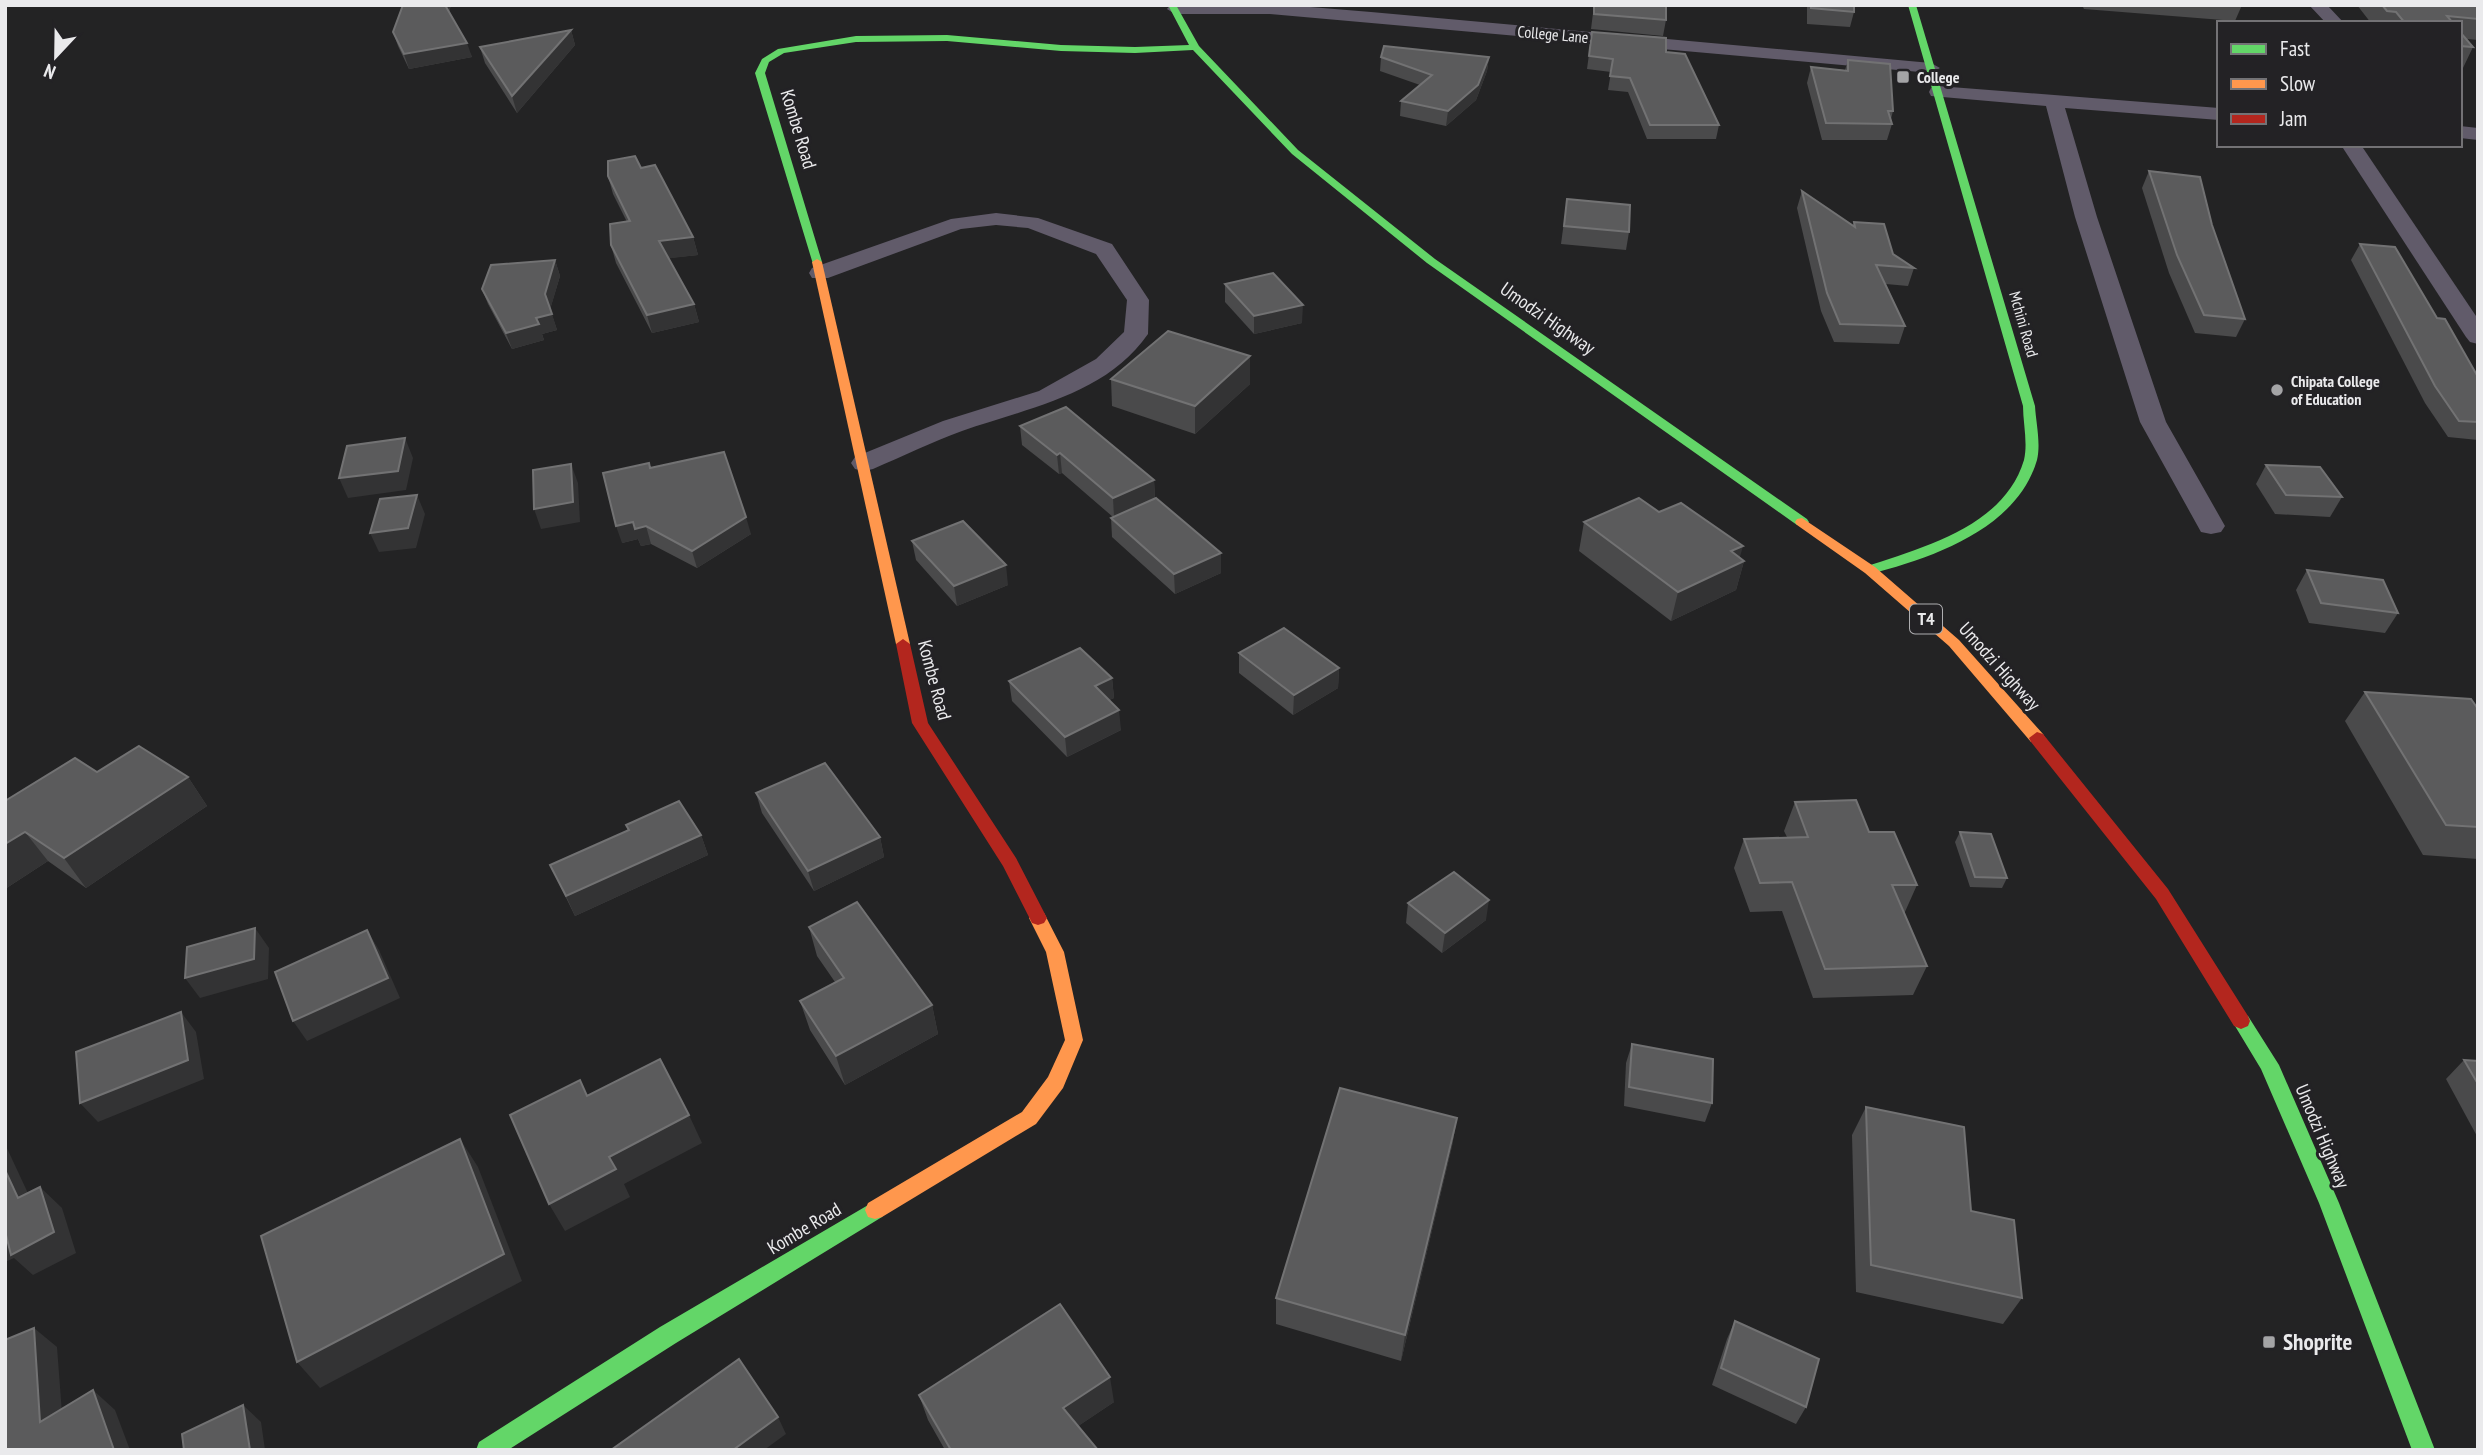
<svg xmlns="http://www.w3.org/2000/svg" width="2483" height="1455" font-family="'PT Sans Narrow',sans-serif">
<rect width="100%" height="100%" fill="#232324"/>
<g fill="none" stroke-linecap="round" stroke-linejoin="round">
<g fill="#615b6a" fill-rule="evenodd">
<polygon points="1170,5 1286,5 1371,12 1931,63 1940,68 1931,73 1270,14 1175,14 1167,9"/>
<polygon points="2309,5 2327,5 2344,23 2326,23"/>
<polygon points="1938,86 2219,108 2219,120 2065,108 2097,217 2166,422 2225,526 2221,532 2211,534 2201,532 2140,422 2075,217 2046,106 1931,96 1929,92 1931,88"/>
<polygon points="2460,126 2478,128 2478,140 2460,138"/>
<polygon points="2341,145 2361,145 2478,319 2478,344 2470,342 2466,337"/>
<path d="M996 213 1038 218 1112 244 1149 300 1148 334C1106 395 1027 408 962 431 932 442 903 456 873 469L864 471 855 469 851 463 855 457 943 421 1039 391 1096 359 1124 332 1127 300 1096 254 1028 228 996 225 961 229 828 278H812L809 273 812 268 951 219Z"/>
</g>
<g fill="#63d668" fill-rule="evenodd">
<polygon points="1168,5 1176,5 1199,46 1298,150 1435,259 1807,519 1809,522 1807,525 1797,525 1427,263 1292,154 1193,50 1135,53 1061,51 947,41 856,42 784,53 769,62 765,73 822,262 813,264 755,73 762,59 778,49 856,36 947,35 1061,45 1135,47 1189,45"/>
<path d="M1908 5H1916L2035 406C2036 423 2041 443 2037 460 2017 529 1932 558 1870 574L1863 570 1865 567C1923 547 2004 527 2024 460 2028 443 2023 423 2023 406Z"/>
<polygon points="2241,1013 2248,1016 2279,1065 2339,1203 2435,1450 2412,1450 2319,1203 2261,1069 2232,1021 2234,1016"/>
<polygon points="875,1201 882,1203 885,1210 882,1217 676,1343 508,1450 476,1450 479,1442 660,1327"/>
</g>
<g fill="#ff974d" fill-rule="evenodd">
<polygon points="817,259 822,262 910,644 903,649 896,644 812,262"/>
<polygon points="1802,518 1875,567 1959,640 2043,734 2045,738 2043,742 2031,742 1949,646 1865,573 1797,525 1795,522 1797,519"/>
<polygon points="1038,911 1044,913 1064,952 1083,1040 1063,1088 1036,1124 882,1217 875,1219 868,1217 865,1210 868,1203 1022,1112 1048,1077 1065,1040 1046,952 1029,918 1032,913"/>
</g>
<g fill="#b3261e" fill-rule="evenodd">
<polygon points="903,639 910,644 928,723 1016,858 1047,918 1044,923 1038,925 1032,923 1003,866 912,723 896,644"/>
<polygon points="2037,732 2043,734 2168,889 2248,1016 2250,1021 2248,1026 2241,1029 2234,1026 2156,899 2031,742 2029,738"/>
</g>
</g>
<g fill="#4a4a4b">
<polygon points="403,5 451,5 449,12 472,57 409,69 398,46 393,32"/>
<polygon points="1594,5 1666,5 1666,20 1663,36 1591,29"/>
<polygon points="1807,5 1854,5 1854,12 1850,27 1807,24"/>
<polygon points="2082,5 2242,5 2235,21 2084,9"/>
<polygon points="2357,5 2478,5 2478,40 2467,39 2473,47 2463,68 2460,67 2460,23 2371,23"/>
<polygon points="571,30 575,45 517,113 485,63 480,47"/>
<polygon points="1592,32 1666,52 1719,125 1716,139 1647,139 1628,92 1608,90 1611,72 1587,69"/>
<polygon points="1381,57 1489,57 1487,71 1476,100 1446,126 1400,116 1401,101 1420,85 1380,71"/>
<polygon points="1848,60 1893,111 1891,119 1892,124 1887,140 1822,140 1807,83 1811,67 1845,70"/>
<polygon points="641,168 693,237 698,255 668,258 694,304 699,322 652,333 616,263 611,245 627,222 613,194 608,176"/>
<polygon points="2149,171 2212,225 2245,319 2236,337 2195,333 2169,273 2142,188"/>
<polygon points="1802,191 1853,226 1854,222 1893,254 1914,268 1908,286 1886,284 1905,326 1899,344 1834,342 1821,311 1797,208"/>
<polygon points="1567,199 1629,232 1626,250 1561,244"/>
<polygon points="2360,244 2437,318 2478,377 2478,440 2448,437 2425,403 2351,260"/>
<polygon points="555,260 560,276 550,309 557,330 542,334 544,340 512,349 488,304 482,289"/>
<polygon points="1225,284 1302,323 1254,334 1225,302"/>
<polygon points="1250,356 1250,384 1195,434 1112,406 1111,379"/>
<polygon points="1020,426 1154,480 1155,499 1221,573 1175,594 1112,537 1111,518 1113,517 1062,473 1059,474 1022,445"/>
<polygon points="2266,465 2342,497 2330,517 2275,514 2256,484"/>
<polygon points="650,468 751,534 697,568 651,544 641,546 638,539 622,543"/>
<polygon points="1659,512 1744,561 1736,590 1671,621 1579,551 1584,522"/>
<polygon points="912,541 1008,585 957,606 916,560"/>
<polygon points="2307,570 2398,613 2385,633 2309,623 2296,590"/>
<polygon points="1239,653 1339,668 1338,688 1293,715 1239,673"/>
<polygon points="1112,678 1114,698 1109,700 1121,730 1067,757 1012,701 1009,681"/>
<polygon points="2365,692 2478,709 2478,859 2423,855 2345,721"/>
<polygon points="97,772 188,777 207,806 86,888 48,861 5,889 5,801"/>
<polygon points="756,793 880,837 884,857 814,891 762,813"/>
<polygon points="1795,802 1869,832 1917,885 1904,914 1927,966 1913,995 1813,998 1782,911 1750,912 1734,868 1744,839 1787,837 1784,831"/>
<polygon points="626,825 701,835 708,855 575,916 550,865 628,831"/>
<polygon points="1960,832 2007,878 2002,888 1970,887 1955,842"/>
<polygon points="1408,903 1486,920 1442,953 1406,923"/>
<polygon points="809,927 932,1005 938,1034 845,1085 810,1030 800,1001 835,982 817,956"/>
<polygon points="1632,1044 1712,1103 1705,1122 1624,1106 1626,1063"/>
<polygon points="2464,1060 2478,1061 2478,1138 2446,1079"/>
<polygon points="1866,1107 1971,1211 2022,1298 2003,1324 1856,1292 1852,1135"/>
<polygon points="1457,1118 1452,1146 1401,1361 1276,1324 1276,1298"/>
<polygon points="1735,1321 1806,1407 1796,1424 1712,1385 1727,1339"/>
<polygon points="919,1395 1114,1402 1078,1426 1098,1450 945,1450 928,1420"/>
</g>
<g fill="#333334">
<polygon points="444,5 451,5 447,16"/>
<polygon points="571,30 575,45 517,113 512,96"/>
<polygon points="467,43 472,57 409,69 404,54"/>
<polygon points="1489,57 1487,71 1476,100 1446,126 1448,111"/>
<polygon points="693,237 698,255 664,259 659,241"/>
<polygon points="555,260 560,276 550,310 545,294"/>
<polygon points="694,304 699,322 652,333 647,315"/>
<polygon points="1303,305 1302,323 1254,334 1254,316"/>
<polygon points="552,314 557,330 542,334 544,340 512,349 506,333 536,318"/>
<polygon points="1250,356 1250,384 1195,434 1195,406"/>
<polygon points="405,438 413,458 406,490 348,498 339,478"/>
<polygon points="1060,453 1062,473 1059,474 1057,455"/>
<polygon points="571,464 578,483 580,522 541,529 534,509"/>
<polygon points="1154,480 1155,499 1114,517 1113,498"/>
<polygon points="417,495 425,514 416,548 379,552 370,533"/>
<polygon points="746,517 751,534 697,568 692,551"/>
<polygon points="633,522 646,526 651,544 641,546 638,539 622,543 616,526"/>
<polygon points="1743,546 1738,564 1744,561 1736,590 1671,621 1678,592 1731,551"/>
<polygon points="1221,553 1221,573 1175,594 1174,574"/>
<polygon points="1006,565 1008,585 957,606 954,586"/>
<polygon points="1339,668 1338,688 1293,715 1294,695"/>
<polygon points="1112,678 1114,698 1096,706 1095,686"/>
<polygon points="1119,710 1121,730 1067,757 1065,737"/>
<polygon points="188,777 207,806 86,888 64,858"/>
<polygon points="25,832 48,861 5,889 5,844"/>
<polygon points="701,835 708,855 575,916 566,896"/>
<polygon points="880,837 884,857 814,891 808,871"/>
<polygon points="1489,900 1486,920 1442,953 1445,933"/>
<polygon points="255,928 269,948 268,979 200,998 185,978"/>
<polygon points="367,930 379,950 400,998 307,1041 293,1021"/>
<polygon points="932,1005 938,1034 845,1085 836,1056"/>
<polygon points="181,1012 196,1032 204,1079 98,1122 80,1103"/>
<polygon points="689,1115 702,1143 624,1184 630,1197 565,1231 549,1204 609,1157"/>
<polygon points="1457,1118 1452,1146 1401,1361 1405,1335"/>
<polygon points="460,1139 478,1167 522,1281 320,1388 297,1362"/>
<polygon points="5,1144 40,1219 18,1198 5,1170"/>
<polygon points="40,1187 62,1208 76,1253 33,1275 14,1258 5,1262 5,1230"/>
<polygon points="34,1328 57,1347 64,1440 40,1422"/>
<polygon points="1110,1377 1114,1402 1068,1433 1063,1408"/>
<polygon points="93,1390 115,1410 130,1450 114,1450"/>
<polygon points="243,1405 261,1422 265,1450 250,1450"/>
<polygon points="778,1417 786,1434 764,1450 733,1450"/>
</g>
<g fill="#5b5b5c" stroke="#727273" stroke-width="2">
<polygon points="403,5 445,5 467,43 404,54 393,32"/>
<polygon points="1594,5 1666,5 1666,20 1594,14"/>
<polygon points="1811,5 1854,5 1854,12 1811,8"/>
<polygon points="2382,5 2478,5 2478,19 2447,16 2453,23 2405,23 2396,12 2387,11"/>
<polygon points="571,30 512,96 480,47"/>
<polygon points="1592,32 1666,38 1666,52 1685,54 1719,125 1650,125 1630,78 1610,76 1613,59 1589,56"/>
<polygon points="2460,32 2473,47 2460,46"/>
<polygon points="1384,46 1489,57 1478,85 1448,111 1401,101 1432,75 1381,57"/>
<polygon points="1848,60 1890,64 1893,111 1888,111 1892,124 1826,123 1811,67 1848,71"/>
<polygon points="635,156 641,168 655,165 693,237 659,241 694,304 647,315 611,245 610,224 630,221 608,176 608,161"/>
<polygon points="2149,171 2200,177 2212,225 2245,319 2204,315 2177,255"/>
<polygon points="1802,191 1855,227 1854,222 1884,224 1893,254 1914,268 1876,265 1905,326 1840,324 1827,293"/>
<polygon points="1567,199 1630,205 1629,232 1564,226"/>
<polygon points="2360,244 2395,247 2437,318 2445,319 2478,377 2478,422 2459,421 2435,386"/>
<polygon points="555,260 545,294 552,314 536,318 539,324 506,333 482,289 491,265"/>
<polygon points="1273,273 1303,305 1254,316 1225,284"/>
<polygon points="1168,331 1250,356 1195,406 1111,379"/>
<polygon points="1066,407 1154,480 1113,498 1060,453 1057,455 1020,426"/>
<polygon points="405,438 398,471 339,478 347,446"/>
<polygon points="724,452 746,517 692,551 646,526 635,529 633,522 616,526 603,473 649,463 650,468"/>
<polygon points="571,464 573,502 534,509 533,470"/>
<polygon points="2266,465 2320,467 2342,497 2286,495"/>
<polygon points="417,495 408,528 370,533 380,499"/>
<polygon points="1156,498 1221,553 1174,574 1111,518"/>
<polygon points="1639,498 1659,512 1681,503 1743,546 1731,551 1744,561 1678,592 1584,522"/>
<polygon points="963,521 1006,565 954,586 912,541"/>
<polygon points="2307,570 2383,580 2398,613 2321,603"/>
<polygon points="1284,628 1339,668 1294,695 1239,653"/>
<polygon points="1080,648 1112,678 1095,686 1119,710 1065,737 1009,681"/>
<polygon points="2365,692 2471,699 2478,709 2478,827 2446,825"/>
<polygon points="139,746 188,777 64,858 25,832 5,844 5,801 75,758 97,772"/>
<polygon points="825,763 880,837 808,871 756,793"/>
<polygon points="1856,800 1869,832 1894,832 1917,885 1892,885 1927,966 1825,969 1792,882 1760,883 1744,839 1808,837 1795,802"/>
<polygon points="679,801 701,835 566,896 550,865 629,830 626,825"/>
<polygon points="1960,832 1991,834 2007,878 1975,877"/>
<polygon points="1454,872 1489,900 1445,933 1408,903"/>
<polygon points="857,902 932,1005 836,1056 800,1001 844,978 809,927"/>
<polygon points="255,928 254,959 185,978 187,947"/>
<polygon points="367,930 388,978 293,1021 275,972"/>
<polygon points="181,1012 188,1060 80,1103 76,1052"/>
<polygon points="1632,1044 1713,1059 1712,1103 1629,1087"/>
<polygon points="660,1059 689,1115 609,1157 616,1169 549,1204 510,1115 580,1080 587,1096"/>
<polygon points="2464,1060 2478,1061 2478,1084"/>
<polygon points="1340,1088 1457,1118 1405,1335 1276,1298"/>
<polygon points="1866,1107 1964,1127 1971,1211 2014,1220 2022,1298 1871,1265"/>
<polygon points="460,1139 504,1254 297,1362 261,1236"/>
<polygon points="5,1170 18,1198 40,1187 54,1232 11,1255 5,1231"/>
<polygon points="1060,1304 1110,1377 1063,1408 1098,1450 951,1450 919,1395"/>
<polygon points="1735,1321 1819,1359 1806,1407 1721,1368"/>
<polygon points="34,1328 40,1422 93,1390 114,1450 5,1450 5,1340"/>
<polygon points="739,1359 778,1417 733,1450 611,1450"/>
<polygon points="243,1405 250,1450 184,1450 182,1434"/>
</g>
<g fill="#a4a4a6" stroke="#232225" stroke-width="2.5">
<rect x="1896" y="70" width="14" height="14" rx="3.5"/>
<circle cx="2277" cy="390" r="7"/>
<rect x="2262" y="1335" width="14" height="14" rx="3.5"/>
</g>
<g text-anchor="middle" stroke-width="6" stroke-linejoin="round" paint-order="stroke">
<g font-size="16" fill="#eaeaec" stroke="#232225">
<text transform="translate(1553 34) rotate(5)" y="6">College Lane</text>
<text transform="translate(2024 324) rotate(74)" y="6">Mchini Road</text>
</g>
<g font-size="16" font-weight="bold" fill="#eaeaec" stroke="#232225" text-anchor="start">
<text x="1917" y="83">College</text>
<text x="2291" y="387">Chipata College<tspan x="2291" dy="18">of Education</tspan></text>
</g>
<rect fill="#232225" stroke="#aeaeb0" stroke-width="2" x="1910" y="604.5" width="32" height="29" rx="5"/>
<g font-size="18" font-weight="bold" fill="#eaeaec">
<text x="1926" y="625">T4</text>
</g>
<g font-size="19" fill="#eaeaec" stroke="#232225">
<text transform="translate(799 129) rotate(73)" y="7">Kombe Road</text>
<text transform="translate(1548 318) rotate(35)" y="7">Umodzi Highway</text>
<text transform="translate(2000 666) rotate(48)" y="7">Umodzi Highway</text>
<text transform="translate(935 680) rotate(75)" y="7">Kombe Road</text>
<text transform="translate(2323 1136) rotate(67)" y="7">Umodzi Highway</text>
<text transform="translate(804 1228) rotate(-31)" y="7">Kombe Road</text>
</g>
<g font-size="23" font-weight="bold" fill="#eaeaec" stroke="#232225" text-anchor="start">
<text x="2283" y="1350">Shoprite</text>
</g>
</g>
<rect width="2483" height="1455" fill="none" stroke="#eaeaec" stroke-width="14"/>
<rect x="2217" y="21" width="245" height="126" fill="#232225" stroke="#737275" stroke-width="2"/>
<rect x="2231" y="44" width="35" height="10" fill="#63d668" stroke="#737275" stroke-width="2"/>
<text x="2280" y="56" font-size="21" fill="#eaeaec">Fast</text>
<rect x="2231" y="79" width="35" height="10" fill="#ff974d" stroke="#737275" stroke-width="2"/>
<text x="2280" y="91" font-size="21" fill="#eaeaec">Slow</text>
<rect x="2231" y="114" width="35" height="10" fill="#b3261e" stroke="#737275" stroke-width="2"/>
<text x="2280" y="126" font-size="21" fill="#eaeaec">Jam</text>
<g transform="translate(56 56) rotate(202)" stroke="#232225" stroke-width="5" paint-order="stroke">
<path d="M0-5L12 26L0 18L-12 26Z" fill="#eaeaec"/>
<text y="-10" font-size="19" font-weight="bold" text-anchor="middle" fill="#eaeaec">N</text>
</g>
</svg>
